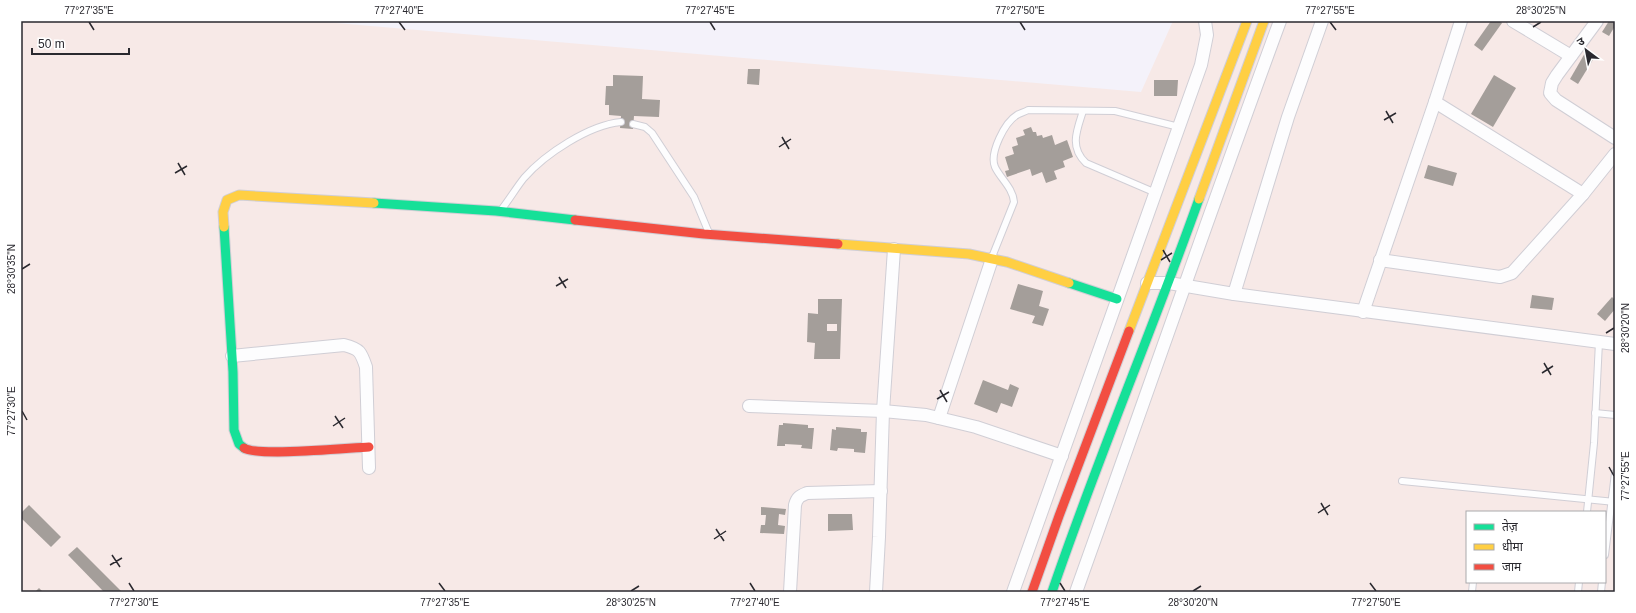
<svg xmlns="http://www.w3.org/2000/svg" width="1636" height="613" font-family="Helvetica,'Noto Sans Devanagari',sans-serif">
<rect width="100%" height="100%" fill="#f4f2fa"/>
<path fill="#f7e9e7" fill-rule="evenodd" d="M21 21H313L1141 92 1173 21H1615V592H21ZM1467 512H1605V582H1467Z"/>
<g fill="#a49e9a" fill-rule="evenodd">
<polygon points="1491,21 1500,21 1502,23 1482,51 1474,45"/>
<polygon points="1609,21 1615,21 1615,26 1609,36 1602,32"/>
<polygon points="1585,53 1594,58 1578,84 1570,79"/>
<polygon points="748,69 760,69 759,85 747,84"/>
<polygon points="613,75 643,76 642,99 660,100 659,117 634,116 633,129 620,128 621,116 609,115 609,105 605,105 606,86 613,86"/>
<polygon points="1494,75 1516,88 1493,127 1471,114"/>
<polygon points="1154,80 1178,80 1177,96 1154,96"/>
<polygon points="1031,127 1033,132 1036,132 1037,136 1042,135 1043,138 1052,135 1055,145 1067,140 1073,157 1063,161 1065,167 1054,171 1057,179 1046,183 1042,172 1032,176 1030,169 1007,177 1005,171 1009,170 1005,157 1014,154 1012,147 1018,145 1016,138 1025,135 1023,130"/>
<polygon points="1428,165 1457,173 1453,186 1424,178"/>
<polygon points="1018,284 1043,291 1039,306 1049,309 1043,326 1032,323 1035,316 1010,309"/>
<polygon points="1532,295 1554,298 1552,310 1530,308"/>
<polygon points="1612,297 1615,300 1615,309 1605,321 1597,314"/>
<path d="M818 299H842L840 359H814L815 343 807 342 808 313 818 314ZM827 324H837V331H827Z"/>
<polygon points="983,380 1008,390 1010,384 1019,388 1012,407 1001,403 997,413 974,404"/>
<polygon points="783,423 808,425 808,428 814,428 812,449 801,448 802,445 785,444 785,446 777,446 779,425 783,425"/>
<polygon points="836,427 861,429 861,432 867,432 865,453 854,452 854,449 838,448 837,451 830,450 832,429 836,430"/>
<polygon points="29,505 61,537 51,547 21,518 21,513"/>
<polygon points="761,507 786,509 785,515 779,514 778,525 785,526 784,534 760,533 761,525 765,525 766,515 761,515"/>
<polygon points="828,514 852,514 853,530 828,531"/>
<polygon points="77,547 121,591 120,592 104,592 68,555"/>
<polygon points="39,588 43,592 35,592"/>
</g>
<g fill="none" stroke-linecap="round" stroke-linejoin="round">
<g stroke="#d0ced5" stroke-width="8">
<g id="lane">
<path d="M1083 111C1077 130 1069 147 1086 163L1156 193"/>
<polyline points="633,124 645,127 652,133 694,197 709,233"/>
<path d="M501 210C509 200 516 188 524 178 545 154 589 125 621 122"/>
<path d="M992 257 1014 202C1013 188 1000 178 995 167 989 153 1005 122 1017 115 1020 113 1025 112 1028 110L1115 111 1179 127"/>
<polyline points="1595,413 1615,415"/>
<polyline points="1402,481 1615,502"/>
<polyline points="1587,512 1594,443 1599,342"/>
<polyline points="1605,555 1615,473"/>
<polyline points="1472,592 1473,582"/>
<polyline points="1578,592 1579,582"/>
<polyline points="1601,592 1602,582"/>
</g>
</g>
<g stroke="#d0ced5" stroke-width="14">
<g id="street">
<polyline points="1513,21 1571,56"/>
<polyline points="1597,21 1557,75 1552,83 1550,93 1556,100 1615,138"/>
<polyline points="1435,102 1583,194"/>
<polyline points="1380,260 1500,277 1512,273 1583,194 1615,154"/>
<polyline points="1147,283 1169,283 1234,294 1615,344"/>
<polyline points="1234,294 1288,117 1322,21"/>
<polyline points="1363,312 1435,102 1461,21"/>
<path d="M232 356 344 345C360 349 361 352 366 367L369 468"/>
<polyline points="749,406 883,411 926,415 976,427 1062,456"/>
<polyline points="939,418 992,259"/>
<path d="M790 592 795 505C797 497 800 496 807 493L881 491"/>
<polyline points="876,592 879,537 883,411 894,249"/>
<polyline points="1013,592 1201,65 1207,35 1205,21"/>
<path d="M1076 592C1144 402 1210 211 1280 21"/>
</g>
</g>
<g stroke="#d0ced5" stroke-width="11">
<g id="fast">
<polyline points="374,203 496,211 575,220"/>
<polyline points="224,227 233,372 234,430 239,444 244,448"/>
<polyline points="1069,283 1117,299"/>
<path d="M1052 592C1097 460 1152 331 1199 199"/>
</g>
</g>
<g stroke="#d0ced5" stroke-width="11">
<g id="slow">
<polyline points="1199,199 1264,21"/>
<polyline points="224,227 223,212 227,200 239,195 374,203"/>
<polyline points="838,244 969,254 1007,262 1069,283"/>
<polyline points="1129,331 1247,21"/>
</g>
</g>
<g stroke="#d0ced5" stroke-width="11">
<g id="jam">
<polyline points="575,220 704,234 838,244"/>
<path d="M244 448C258 457 347 448 369 447"/>
<polyline points="1032,592 1059,516 1129,331"/>
</g>
</g>
<use href="#lane" stroke="#fdfdfe" stroke-width="6"/>
<use href="#street" stroke="#fdfdfe" stroke-width="12"/>
<use href="#fast" stroke="#16e098" stroke-width="9"/>
<use href="#slow" stroke="#ffcf43" stroke-width="9"/>
<use href="#jam" stroke="#f24e42" stroke-width="9"/>
</g>
<path fill="none" stroke="#2a292f" stroke-width="1.5" d="M89 22 94 30M399 22 405 30M710 22 715 30M1020 22 1025 30M1330 22 1336 30M1533 27 1541 22M1386 111 1393 123M1384 120 1396 113M782 137 789 149M779 147 791 139M178 163 185 175M175 173 187 166M1163 250 1170 262M1161 260 1172 253M22 269 30 264M559 277 566 288M556 286 568 279M1606 333 1614 328M1544 363 1551 375M1542 373 1553 366M940 390 947 402M937 399 949 392M22 411 27 420M335 416 343 428M333 426 345 418M1609 467 1614 476M1321 503 1328 515M1318 513 1330 505M716 529 724 541M714 539 726 531M112 555 120 567M110 565 122 558M129 583 134 591M439 583 445 591M750 583 755 591M1060 583 1065 591M1370 583 1376 591M631 591 639 586M1193 591 1201 586"/>
<rect width="1636" height="613" fill="none" stroke="#ffffff" stroke-width="44"/>
<rect x="1466" y="511" width="140" height="72" fill="#ffffff" stroke="#aaa9ac"/>
<rect x="1474" y="524" width="20" height="6" fill="#16e098" stroke="#aaa9ac"/>
<text x="1502" y="531" font-size="12" fill="#2a292f">तेज़</text>
<rect x="1474" y="544" width="20" height="6" fill="#ffcf43" stroke="#aaa9ac"/>
<text x="1502" y="551" font-size="12" fill="#2a292f">धीमा</text>
<rect x="1474" y="564" width="20" height="6" fill="#f24e42" stroke="#aaa9ac"/>
<text x="1502" y="571" font-size="12" fill="#2a292f">जाम</text>
<g transform="translate(1586 50) rotate(328)" stroke="#ffffff" stroke-width="3" paint-order="stroke">
<path d="M0-3L7 15L0 10L-7 15Z" fill="#2a292f"/>
<text y="-6" font-size="11" font-weight="bold" text-anchor="middle" fill="#2a292f">उ</text>
</g>
<path d="M32 48v6h97v-6" fill="none" stroke="#2a292f" stroke-width="2"/>
<text x="38" y="48" font-size="12" fill="#2a292f" stroke="#ffffff" stroke-width="3" paint-order="stroke">50 m</text>
<rect x="22" y="22" width="1592" height="569" fill="none" stroke="#2a292f" stroke-width="1.5"/>
<g font-size="10" text-anchor="middle" fill="#2a292f">
<text x="89" y="14">77°27'35"E</text>
<text x="399" y="14">77°27'40"E</text>
<text x="710" y="14">77°27'45"E</text>
<text x="1020" y="14">77°27'50"E</text>
<text x="1330" y="14">77°27'55"E</text>
<text x="1541" y="14">28°30'25"N</text>
<text transform="translate(11 269) rotate(-90)" y="4">28°30'35"N</text>
<text transform="translate(1625 328) rotate(-90)" y="4">28°30'20"N</text>
<text transform="translate(11 411) rotate(-90)" y="4">77°27'30"E</text>
<text transform="translate(1625 476) rotate(-90)" y="4">77°27'55"E</text>
<text x="134" y="606">77°27'30"E</text>
<text x="445" y="606">77°27'35"E</text>
<text x="631" y="606">28°30'25"N</text>
<text x="755" y="606">77°27'40"E</text>
<text x="1065" y="606">77°27'45"E</text>
<text x="1193" y="606">28°30'20"N</text>
<text x="1376" y="606">77°27'50"E</text>
</g>
</svg>
